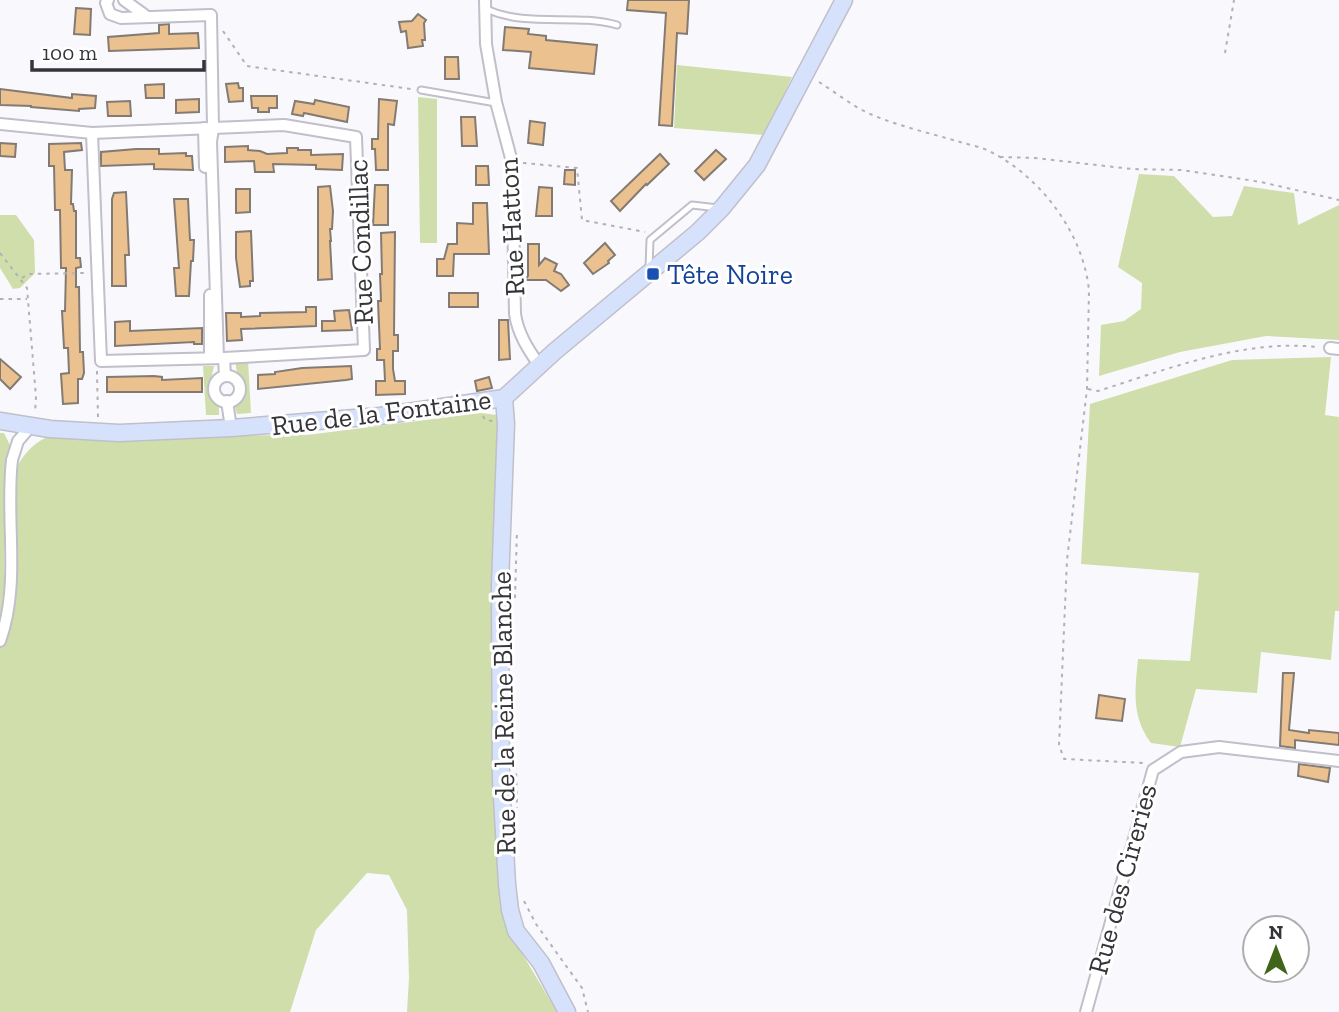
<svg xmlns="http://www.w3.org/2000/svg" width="1339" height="1012" font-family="'Zilla Slab',serif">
<rect width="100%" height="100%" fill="#f9f9fd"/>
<g fill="#cfdeaa">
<polygon points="677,65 792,77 765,135 674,128"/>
<polygon points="418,97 437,99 437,243 420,243"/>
<polygon points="1139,174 1174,176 1213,217 1232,216 1244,186 1294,193 1298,225 1339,205 1339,340 1266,336 1180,352 1099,376 1101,325 1124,321 1141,309 1142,283 1118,267"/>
<polygon points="0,215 16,215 34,240 35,273 20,288 13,289 0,268"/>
<path d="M1331 357 1325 415 1339 417V611H1335L1331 660 1261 652 1257 693 1196 689 1180 747 1151 743C1131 716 1135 691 1138 659L1190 661 1199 573 1081 564 1090 404 1232 360Z"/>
<path d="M248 360 251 413 237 414 235 407C251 390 234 379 236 361Z"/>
<polygon points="203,366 214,366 209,389 219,409 219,415 206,415"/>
<path d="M481 413 497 415 504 923 557 1012H407L409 978 407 910 389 875 367 873 316 930 290 1012H0V648L7 630 12 476C21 458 29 446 47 437L307 435Z"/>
<polygon points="0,433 4,433 10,445 4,476 4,588 0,621"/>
</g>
<g fill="#ecc190" stroke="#837b73" stroke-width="2">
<polygon points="628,0 689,0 687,34 677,33 672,126 659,125 666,13 627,10"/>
<polygon points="76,8 91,9 90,35 74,34"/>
<polygon points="418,14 426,20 424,23 425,40 422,40 423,46 408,48 406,31 401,32 399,22 412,21"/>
<polygon points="169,24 169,34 198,33 199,48 109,51 108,37 159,33 159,25"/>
<polygon points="505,27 529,29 528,34 546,36 546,40 597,45 594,74 529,68 531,52 503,50"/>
<polygon points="445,57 458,57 459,79 445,79"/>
<polygon points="238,83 239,88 243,88 243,101 229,102 226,84"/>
<polygon points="164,84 164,98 146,98 145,85"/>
<polygon points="0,89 72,98 72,94 96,96 95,108 79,109 79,111 31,107 31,106 0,105"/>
<polygon points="251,96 277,96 277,108 269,108 269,112 258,112 258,108 252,108"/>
<polygon points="199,99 199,112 176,113 176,100"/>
<polygon points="379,99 397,101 394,125 388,124 388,170 376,170 375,149 372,149 372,139 378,139"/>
<polygon points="315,100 349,107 347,122 304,113 303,116 292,114 295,101 314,104"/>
<polygon points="130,101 131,116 108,116 107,102"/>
<polygon points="461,117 475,117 477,146 462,146"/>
<polygon points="530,121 545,123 543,145 528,143"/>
<polygon points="0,143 16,144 15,157 0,156"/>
<polygon points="81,143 82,150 64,152 65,170 72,170 71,204 73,204 74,211 76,211 76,258 80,258 81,267 76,268 76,287 79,287 80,352 83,352 84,373 82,379 78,379 78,403 63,404 61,374 69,373 68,348 64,348 62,311 65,311 66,268 61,268 60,210 55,210 54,166 49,166 49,144"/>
<polygon points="248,146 248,150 260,151 267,154 287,153 287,148 298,148 298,150 311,150 311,155 343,154 342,170 316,169 316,165 273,164 274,172 255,172 254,161 225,162 225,147"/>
<polygon points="136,149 159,149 159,154 186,153 186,156 192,156 193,170 154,169 154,164 101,166 101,152"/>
<polygon points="716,150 726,159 704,180 695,171"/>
<polygon points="660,154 669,164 647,185 646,184 620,211 611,201"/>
<polygon points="476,166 488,166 489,185 476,185"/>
<polygon points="565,170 575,170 575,185 564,184"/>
<polygon points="375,185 388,185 388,225 373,225"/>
<polygon points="330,186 333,211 332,229 330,229 331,241 330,241 332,279 318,280 318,187"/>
<polygon points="539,187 552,188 552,216 536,216"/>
<polygon points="236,189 250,189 250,212 236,213"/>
<polygon points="126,192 129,255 125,255 126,286 112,286 112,199 114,193"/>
<polygon points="174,199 188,199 190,240 194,240 193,261 191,261 189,296 176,296 174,268 179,268"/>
<polygon points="473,203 487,203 489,254 454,254 453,276 437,276 437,259 444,259 448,244 457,244 457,223 473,224"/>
<polygon points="251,231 253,281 250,281 250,286 240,287 236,258 236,232"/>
<polygon points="395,232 394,335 398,335 398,351 393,351 393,369 395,381 405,381 405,394 376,395 376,381 385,381 384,360 377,360 377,349 380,349 378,301 381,301 380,274 382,274 381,233"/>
<polygon points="605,243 615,255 608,261 609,263 593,274 584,263"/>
<polygon points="528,244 539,244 539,265 545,258 557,264 554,271 561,274 569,285 561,291 546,280 525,280 528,276"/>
<rect x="449" y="293" width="29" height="14"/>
<polygon points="306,307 316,307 316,326 241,329 242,340 227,341 226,313 241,313 241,317 260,316 260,313 306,312"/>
<polygon points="349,310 352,330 322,331 322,321 335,321 334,311"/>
<polygon points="499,320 508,320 510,359 499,360"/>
<polygon points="130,321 130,331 202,328 202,344 194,344 194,342 115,346 115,322"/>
<polygon points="0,359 21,377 10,389 0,379"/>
<polygon points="351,366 352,379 346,380 258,389 258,375 275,374 275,372 302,368"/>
<polygon points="154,376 162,377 162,380 202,378 202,392 107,392 107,377"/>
<polygon points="489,377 492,388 477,391 475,381"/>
<polygon points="1283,673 1294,673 1289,730 1309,733 1309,730 1339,733 1339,745 1295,740 1295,748 1280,746"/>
<polygon points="1099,695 1125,699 1122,721 1096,718"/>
<polygon points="1299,764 1330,768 1328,782 1298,776"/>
</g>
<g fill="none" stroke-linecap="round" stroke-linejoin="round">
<g stroke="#c0bfca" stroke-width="9">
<g id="lane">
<path d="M486 9C528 28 574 13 617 25"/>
<polyline points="421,90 496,103"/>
<polyline points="649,268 650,240 692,205 718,208"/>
</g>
</g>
<g stroke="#c0bfca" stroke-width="14">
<g id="street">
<polyline points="108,0 106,3 110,14 121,18 211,15 213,128 211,142 218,358"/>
<polyline points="124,0 146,16"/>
<path d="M485 0 486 44 496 102 512 162 515 314C518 334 528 349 539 365"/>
<polyline points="0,124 92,133 284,125 356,137 364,350 224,358 225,376"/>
<polyline points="204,128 205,167"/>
<polyline points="92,133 101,361 224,358"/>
<polyline points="1330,348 1339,349"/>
<polyline points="210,358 210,295"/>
<circle cx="227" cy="389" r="13"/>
<polyline points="227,401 231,428"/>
<path d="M0 641C21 583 5 519 12 460L18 441 31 426"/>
<polyline points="1086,1012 1153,770 1181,752 1219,747 1339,761"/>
</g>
</g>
<g stroke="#c0bfca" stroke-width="19">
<g id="secondary">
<polyline points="504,398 506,424 500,585 501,779 507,884 510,910 516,931 541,963 567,1012"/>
<polyline points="0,421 50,429 119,433 231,428 380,416 504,398 554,352 698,232 722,208 757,165 844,0"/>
</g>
</g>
<g stroke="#b2b2b6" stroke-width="2" stroke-dasharray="3.5 5" stroke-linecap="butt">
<polyline points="223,31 247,66 411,89"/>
<polyline points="1225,53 1234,0"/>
<path d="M819 82C835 92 851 105 868 113 897 126 930 133 960 142 970 145 982 147 991 152 1042 178 1084 235 1089 291L1087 389 1067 560 1059 745 1064 759 1144 763"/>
<polyline points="1000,157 1035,158 1132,169 1182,170 1261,182 1339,200"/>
<polyline points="523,163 577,168 582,220 645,232"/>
<polyline points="0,253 27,288 36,397 35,413"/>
<polyline points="22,278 28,274 85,273"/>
<polyline points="0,299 27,299"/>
<polyline points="97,371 98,418"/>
<path d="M1088 389 1098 391C1168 369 1243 339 1318 347"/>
<polyline points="483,416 485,420 493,421"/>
<polyline points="515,598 517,530"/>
<polyline points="516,765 517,808"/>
<polyline points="524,901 536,924 582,988 588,1012"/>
</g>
<use href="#lane" stroke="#fff" stroke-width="5"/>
<use href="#street" stroke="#fff" stroke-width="10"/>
<use href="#secondary" stroke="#d6e2fc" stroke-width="16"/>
</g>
<rect fill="#1a4fb4" stroke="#fff" stroke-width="2.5" x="646" y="267" width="14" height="14" rx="3.5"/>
<g text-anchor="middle" stroke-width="6" stroke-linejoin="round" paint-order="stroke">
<g font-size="28" fill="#353539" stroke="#fff">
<text transform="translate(511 227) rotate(-93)" y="10">Rue Hatton</text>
<text transform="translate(360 242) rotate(-92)" y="10">Rue Condillac</text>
<text transform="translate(381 412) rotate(-7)" y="10">Rue de la Fontaine</text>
<text transform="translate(503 713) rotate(-91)" y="10">Rue de la Reine Blanche</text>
<text transform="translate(1122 879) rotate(-75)" y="10">Rue des Cireries</text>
</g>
<g font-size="28" fill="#164399" stroke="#fff" text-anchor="start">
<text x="667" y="284">Tête Noire</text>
</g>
</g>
<g transform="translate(1276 949)"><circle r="33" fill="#ffffff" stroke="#aeaeb0" stroke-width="2"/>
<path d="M0-5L12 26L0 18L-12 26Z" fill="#41641b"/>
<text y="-10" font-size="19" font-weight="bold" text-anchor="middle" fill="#353539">N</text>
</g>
<path d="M32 60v10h172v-10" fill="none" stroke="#353539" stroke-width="3.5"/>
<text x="42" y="60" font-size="21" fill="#353539" stroke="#ffffff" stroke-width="5" paint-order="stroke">100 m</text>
</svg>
